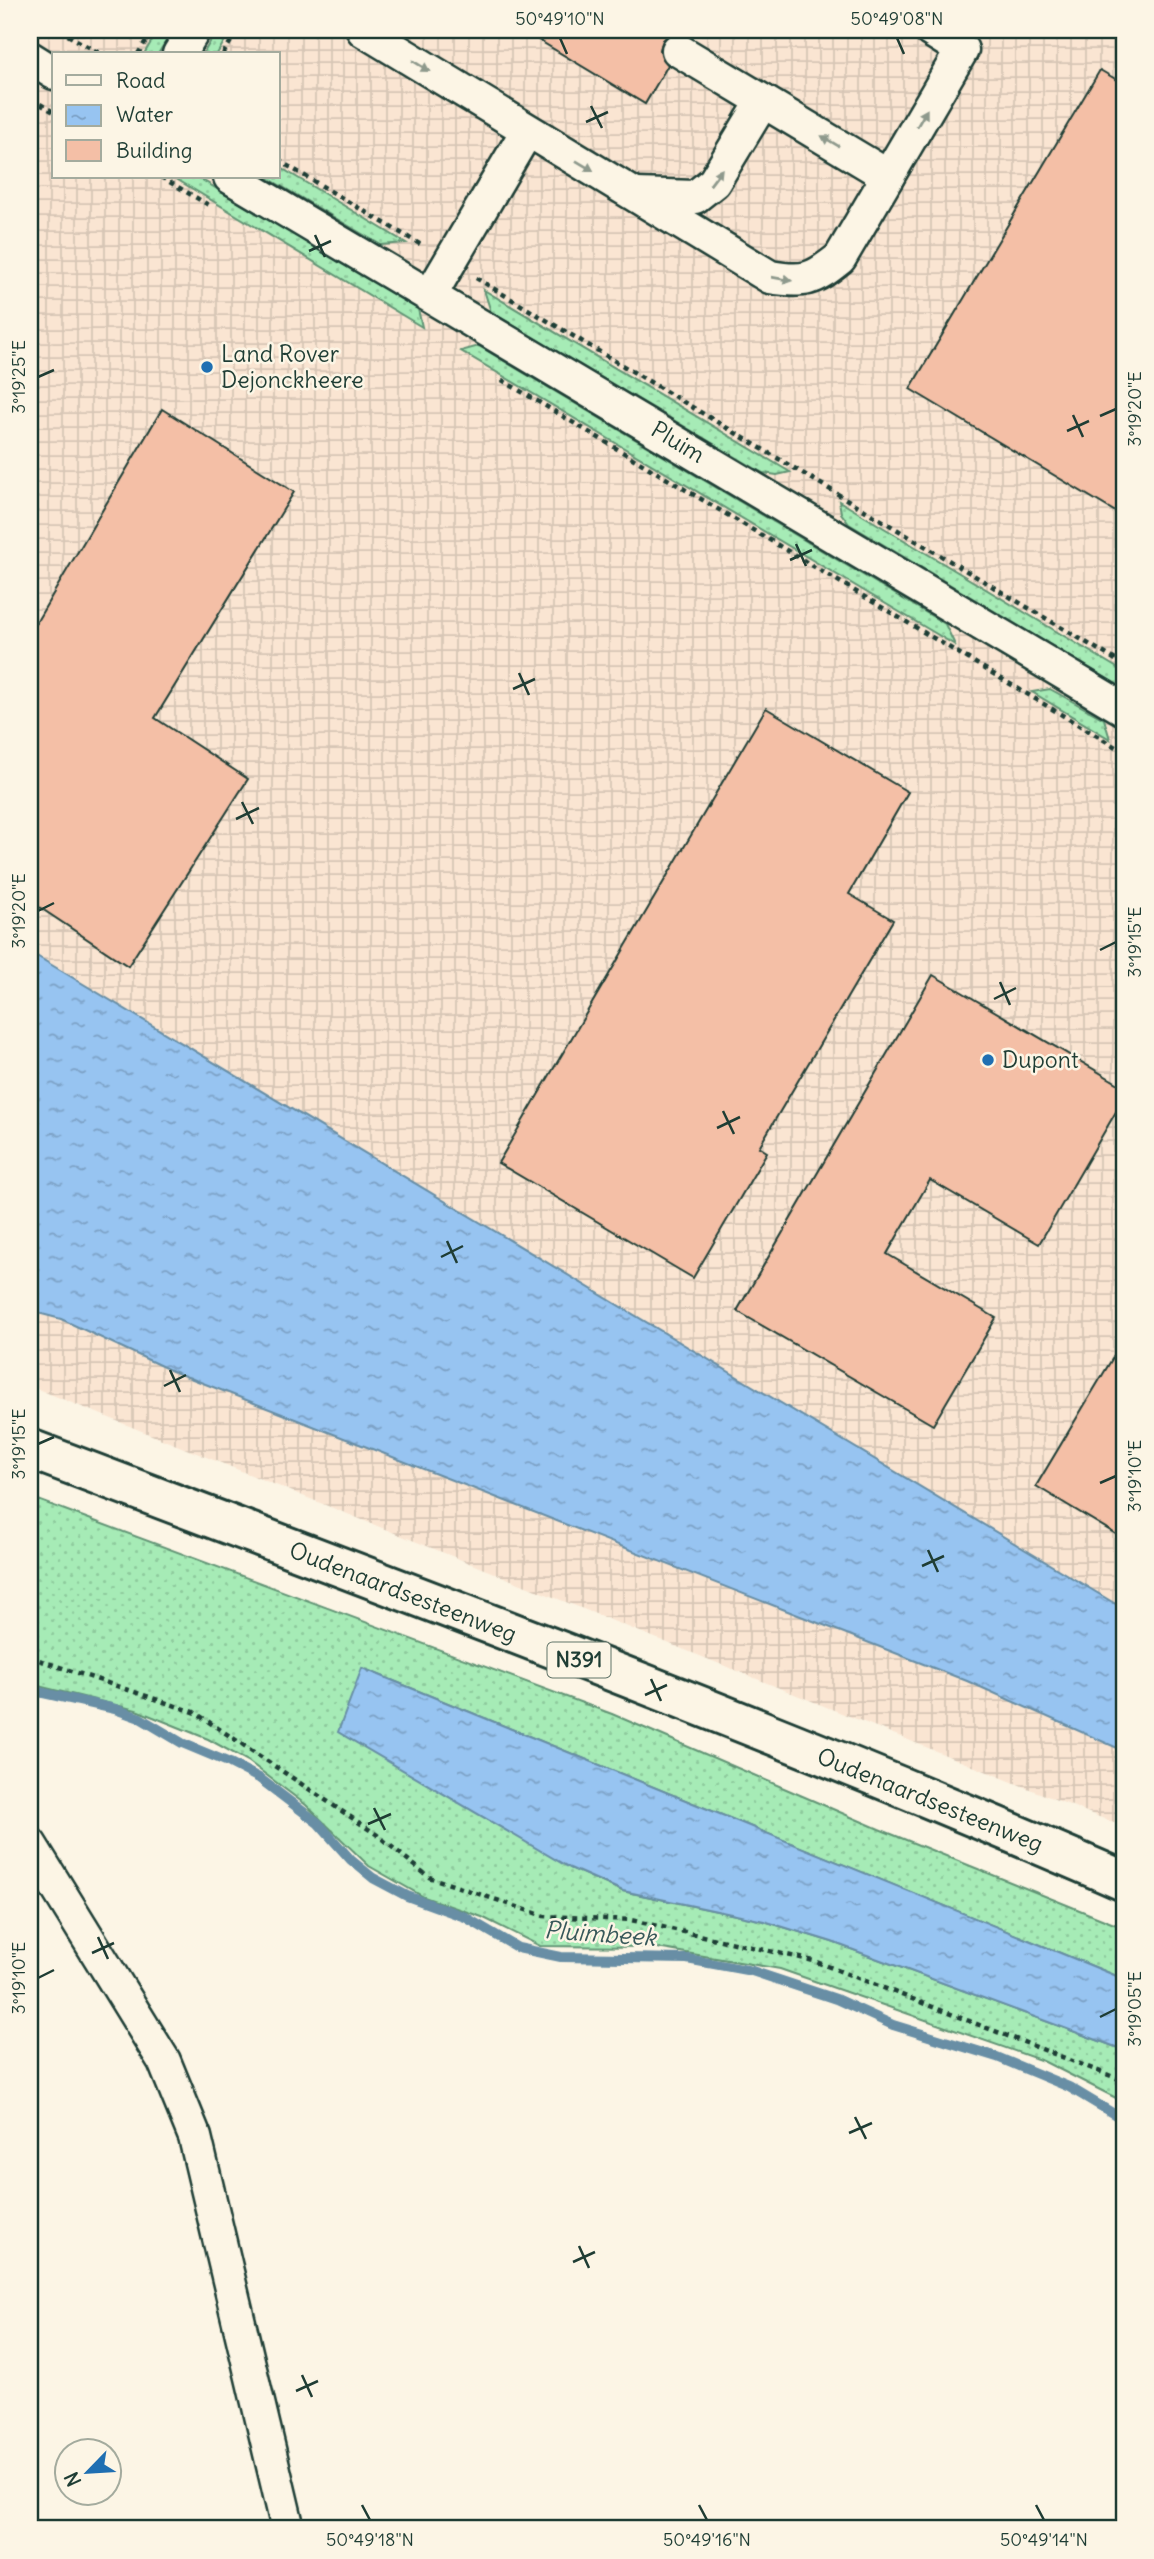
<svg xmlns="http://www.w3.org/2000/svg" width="1154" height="2559" font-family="Delius,sans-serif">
<defs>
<pattern id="industrial-grid" width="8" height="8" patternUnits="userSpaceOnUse" patternTransform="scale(1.75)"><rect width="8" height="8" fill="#fae5d2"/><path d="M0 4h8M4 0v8" fill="none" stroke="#d6c5b5"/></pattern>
<pattern id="grass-dots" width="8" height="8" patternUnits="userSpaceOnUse" patternTransform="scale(1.75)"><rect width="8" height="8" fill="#a6ebb6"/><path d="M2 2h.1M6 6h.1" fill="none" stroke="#8eca9d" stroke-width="1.8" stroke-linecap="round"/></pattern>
<pattern id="water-ripples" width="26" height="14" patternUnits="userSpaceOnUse" patternTransform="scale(1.75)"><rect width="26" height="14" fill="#97c4f1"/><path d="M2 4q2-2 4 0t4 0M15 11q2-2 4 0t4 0" fill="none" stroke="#7ba0c4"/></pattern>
</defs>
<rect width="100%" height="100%" fill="#fcf5e5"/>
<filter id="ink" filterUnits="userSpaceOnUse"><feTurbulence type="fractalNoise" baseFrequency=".0143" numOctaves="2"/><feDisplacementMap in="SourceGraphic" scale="14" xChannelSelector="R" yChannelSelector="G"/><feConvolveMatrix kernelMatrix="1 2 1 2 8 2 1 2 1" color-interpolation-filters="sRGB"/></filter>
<g filter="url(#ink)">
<path fill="url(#industrial-grid)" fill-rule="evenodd" d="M30 30H1124V1827L30 1386ZM54 54H278V177H54Z"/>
<g fill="url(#grass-dots)" stroke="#629475" stroke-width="2">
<polygon points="158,30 173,30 158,54 144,54"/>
<polygon points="217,30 231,30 217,54 203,54"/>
<polygon points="278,166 406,243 381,245 266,177 278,177"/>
<polygon points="173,177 197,177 418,309 422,327"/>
<polygon points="484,290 790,472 777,475 763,473 491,312"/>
<polygon points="479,346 945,624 955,645 461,351"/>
<polygon points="839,501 1124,672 1124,689 849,524 841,513"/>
<polygon points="1050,689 1104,719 1110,739 1032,692"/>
<polygon points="30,1497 612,1714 879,1829 1124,1928 1124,1979 362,1668 570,1868 622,1891 764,1921 832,1942 1124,2050 1124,2102 1043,2061 780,1969 651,1947 540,1946 482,1917 424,1897 369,1866 306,1805 248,1761 208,1739 136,1710 30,1684"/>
</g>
<g fill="url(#water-ripples)" stroke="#678ea5" stroke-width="2">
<polygon points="30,952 1124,1609 1124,1751 967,1681 172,1371 61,1319 30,1311"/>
<polygon points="362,1668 1124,1979 1124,2050 832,1942 764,1921 623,1891 570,1868 338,1732"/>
</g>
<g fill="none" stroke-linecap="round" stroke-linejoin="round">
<polyline stroke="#678ea5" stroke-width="10" points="30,1690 115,1709 140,1718 182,1743 230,1763 259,1778 318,1823 351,1860 373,1878 407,1896 465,1917 518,1948 561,1957 687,1959 752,1971 836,1999 893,2025 997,2057 1069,2087 1124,2120"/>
</g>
<g fill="#f4bfa6" stroke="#1f3d34" stroke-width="2">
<polygon points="522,30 690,30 687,34 670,34 663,40 660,50 668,65 645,104"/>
<polygon points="1100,70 1124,84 1124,517 910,389"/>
<polygon points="162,409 294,492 155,718 248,779 128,966 30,901 30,633"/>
<polygon points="766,708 908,792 849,894 893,920 759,1147 767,1152 693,1278 498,1163"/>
<polygon points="933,975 1124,1087 1124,1098 1039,1244 930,1180 887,1254 996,1318 933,1425 737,1311"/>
<polygon points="1124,1339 1124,1539 1036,1486"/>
</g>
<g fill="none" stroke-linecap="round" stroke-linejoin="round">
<g stroke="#1f3d34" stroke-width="37">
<g id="minor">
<path d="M363 30 770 277C804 283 813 280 840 258L962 50 930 30"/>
<polyline points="678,50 888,176"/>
<polyline points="179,54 194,30"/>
<polyline points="30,58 54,73"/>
<polyline points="230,177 1124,709"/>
<polyline points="637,195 695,197 714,182 763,101"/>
<polyline points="431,294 527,131"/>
<polyline points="30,1844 164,2061 195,2137 288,2529"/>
</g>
</g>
<g stroke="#1f3d34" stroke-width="44">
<path id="major" d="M30 1449C396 1588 765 1725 1124 1881"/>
</g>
<g stroke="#1f3d34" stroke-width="4.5" stroke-dasharray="5 5" stroke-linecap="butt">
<polyline points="59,30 101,54"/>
<polyline points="138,54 150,34"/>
<polyline points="223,54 238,30"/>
<polyline points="40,104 54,112"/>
<polyline points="278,160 423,246"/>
<polyline points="161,177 212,207"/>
<polyline points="476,278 1124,665"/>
<polyline points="502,380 1124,752"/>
<polyline points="30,1657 194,1712 376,1834 429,1877 544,1916 631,1920 814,1961 1124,2081"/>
</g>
<use href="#minor" stroke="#fcf5e5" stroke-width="32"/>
<use href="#major" stroke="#fcf5e5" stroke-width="38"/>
</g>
<defs><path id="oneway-solid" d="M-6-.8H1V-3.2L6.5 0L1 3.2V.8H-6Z" transform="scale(1.75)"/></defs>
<g fill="#8e998c">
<use href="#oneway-solid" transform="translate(421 66) rotate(32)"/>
<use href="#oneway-solid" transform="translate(922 118) rotate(-60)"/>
<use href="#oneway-solid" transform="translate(830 141) rotate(-149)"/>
<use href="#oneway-solid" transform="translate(585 166) rotate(31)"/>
<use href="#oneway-solid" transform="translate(716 177) rotate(-53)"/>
<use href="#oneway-solid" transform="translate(782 279) rotate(10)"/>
</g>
</g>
<path fill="none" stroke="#1f3d34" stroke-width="2.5" d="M560 38 567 54M897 38 904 54M591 106 602 128M586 122 608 112M315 235 325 257M309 251 331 241M38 377 54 370M1073 415 1083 437M1100 416 1116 409M1067 431 1089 421M796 544 806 566M790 560 812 550M519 673 529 695M513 689 535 679M242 802 253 824M236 819 259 808M38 911 54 903M1100 950 1116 942M1000 982 1010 1005M994 999 1016 988M723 1111 734 1134M717 1128 740 1117M447 1241 457 1263M441 1257 463 1246M170 1370 180 1392M164 1386 186 1375M38 1444 54 1437M1100 1483 1116 1476M928 1550 938 1572M922 1566 944 1556M651 1679 661 1701M645 1695 667 1685M374 1808 385 1830M368 1824 391 1814M98 1937 108 1959M92 1953 114 1943M38 1978 54 1970M1100 2017 1116 2009M855 2117 866 2139M849 2133 872 2123M579 2246 589 2268M573 2262 595 2252M302 2375 312 2397M296 2391 318 2381M362 2505 370 2520M699 2505 707 2520M1036 2505 1044 2520"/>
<g fill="#1f6fb2" stroke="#fcf5e5" stroke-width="2.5">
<circle cx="207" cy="367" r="7"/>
<circle cx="988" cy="1060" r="7"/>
</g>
<g text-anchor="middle" stroke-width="5" stroke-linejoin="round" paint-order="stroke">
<rect fill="#fcf5e5" stroke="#617469" stroke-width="2" x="547.5" y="1642.5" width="63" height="35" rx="5"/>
<g font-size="21" font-weight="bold" fill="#1f3d34">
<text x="579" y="1667">N391</text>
</g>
<g font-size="23" fill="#1f3d34" stroke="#fcf5e5" text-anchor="start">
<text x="221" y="362">Land Rover<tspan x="221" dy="26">Dejonckheere</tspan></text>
<text x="1002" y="1068">Dupont</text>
</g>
<g font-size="23" fill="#1f3d34" stroke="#fcf5e5">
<text transform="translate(678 442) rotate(31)" y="8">Pluim</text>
<text transform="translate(403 1592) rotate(21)" y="8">Oudenaardsesteenweg</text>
<text transform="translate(930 1800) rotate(22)" y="8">Oudenaardsesteenweg</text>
</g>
<g font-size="24" font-style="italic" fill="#37585a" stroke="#fcf5e5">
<text transform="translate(600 1934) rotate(4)" y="8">Pluimbeek</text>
</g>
</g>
<rect width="1154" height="2559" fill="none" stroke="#fcf5e5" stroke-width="77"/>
<rect x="52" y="52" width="228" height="126" fill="#fcf5e5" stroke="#a4ab9e" stroke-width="2"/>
<rect x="66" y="75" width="35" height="10" fill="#fcf5e5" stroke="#a4ab9e" stroke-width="2"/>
<text x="116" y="88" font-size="21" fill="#1f3d34">Road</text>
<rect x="66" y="105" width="35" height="21" fill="url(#water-ripples)" stroke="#a4ab9e" stroke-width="2"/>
<text x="116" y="122" font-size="21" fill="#1f3d34">Water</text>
<rect x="66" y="140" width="35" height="21" fill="#f4bfa6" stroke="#a4ab9e" stroke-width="2"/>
<text x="116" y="158" font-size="21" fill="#1f3d34">Building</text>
<g transform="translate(88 2472) rotate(245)"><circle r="33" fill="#fcf5e5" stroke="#a4ab9e" stroke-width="2"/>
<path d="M0-5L12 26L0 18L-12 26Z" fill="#1f6fb2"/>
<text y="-10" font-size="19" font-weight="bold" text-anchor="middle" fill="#1f3d34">N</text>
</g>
<rect x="38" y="38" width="1078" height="2482" fill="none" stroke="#1f3d34" stroke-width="2.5"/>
<g font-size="18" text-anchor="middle" fill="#1f3d34">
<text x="560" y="25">50°49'10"N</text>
<text x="897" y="25">50°49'08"N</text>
<text transform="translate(19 377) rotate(-90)" y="6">3°19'25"E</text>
<text transform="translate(1135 409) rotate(-90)" y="6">3°19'20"E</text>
<text transform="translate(19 911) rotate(-90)" y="6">3°19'20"E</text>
<text transform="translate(1135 942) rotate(-90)" y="6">3°19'15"E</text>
<text transform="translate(19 1444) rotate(-90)" y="6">3°19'15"E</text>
<text transform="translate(1135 1476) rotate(-90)" y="6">3°19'10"E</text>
<text transform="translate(19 1978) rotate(-90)" y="6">3°19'10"E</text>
<text transform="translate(1135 2009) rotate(-90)" y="6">3°19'05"E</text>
<text x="370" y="2546">50°49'18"N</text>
<text x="707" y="2546">50°49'16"N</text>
<text x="1044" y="2546">50°49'14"N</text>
</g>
</svg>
